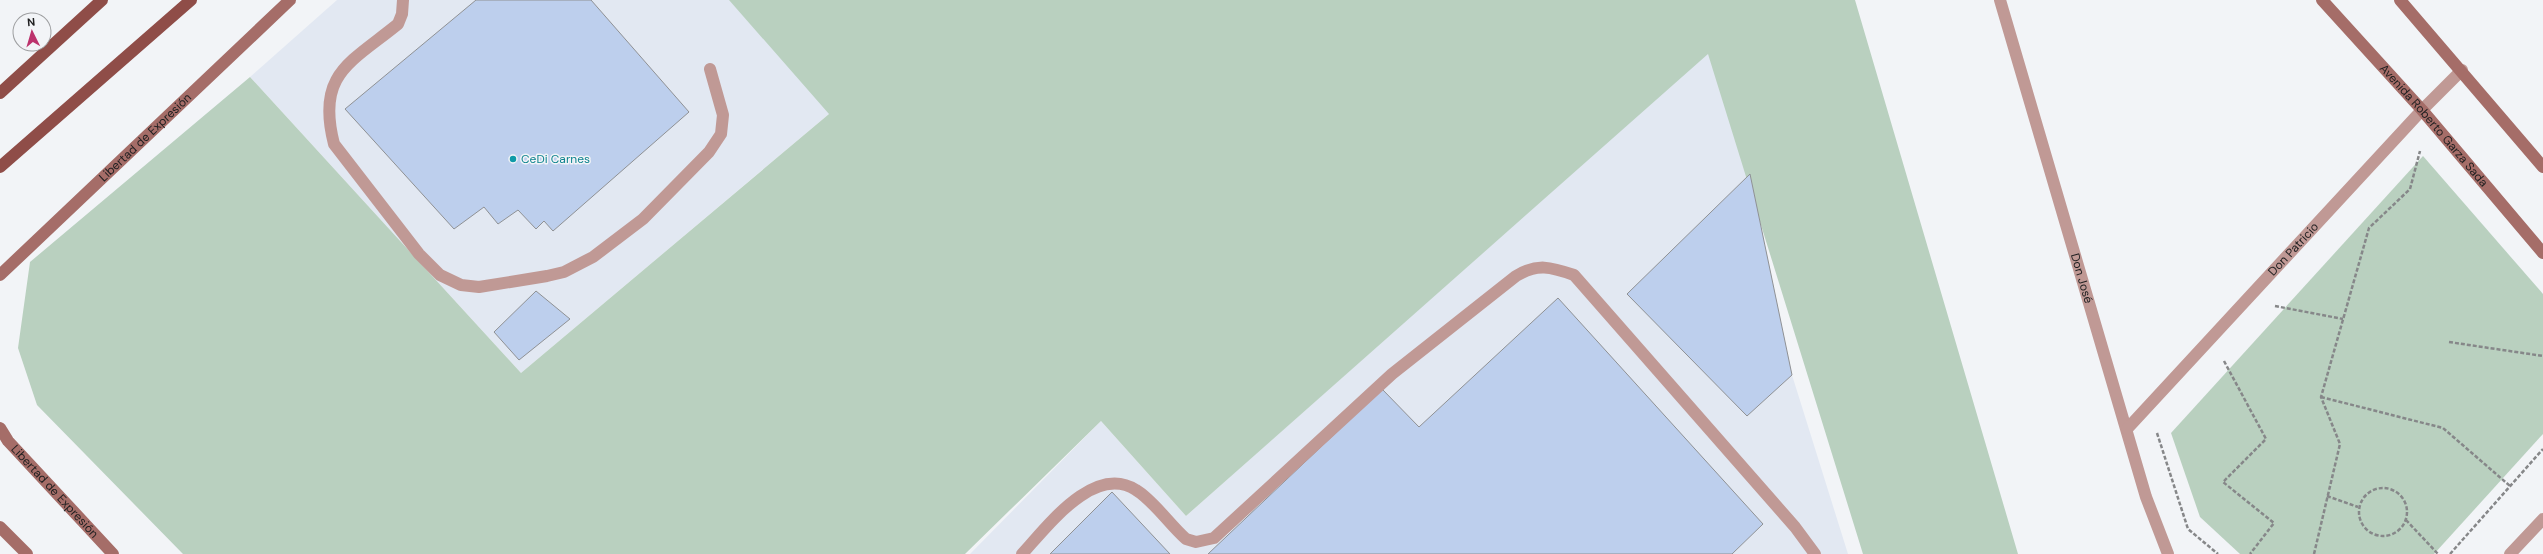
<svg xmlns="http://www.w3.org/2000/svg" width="2543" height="554" font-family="'DM Sans',sans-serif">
<rect width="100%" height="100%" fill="#f2f4f7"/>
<g fill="#e2e8f2">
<polygon points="337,0 730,0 830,113 521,373 250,77"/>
<polygon points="1708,53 1750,174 1792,375 1848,554 970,554 1101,421 1186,516"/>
</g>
<g fill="#b9d0bf">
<polygon points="729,0 1855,0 2018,554 1863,554 1708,54 1186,516 1101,421 965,554 183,554 37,405 18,348 30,262 250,77 521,373 829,114"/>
<polygon points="2423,156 2543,294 2543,434 2434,554 2240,554 2200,517 2171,433"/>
</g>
<g fill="#bdcfed" stroke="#8f9194">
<polygon points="476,0 591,0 689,112 553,231 544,221 536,229 518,210 498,224 484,207 454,229 345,109"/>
<polygon points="1750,174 1792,375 1747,416 1627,294"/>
<polygon points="536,291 570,319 519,360 494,332"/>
<polygon points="1558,298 1763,524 1732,554 1208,554 1382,389 1419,427"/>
<polygon points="1112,492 1170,554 1050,554"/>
</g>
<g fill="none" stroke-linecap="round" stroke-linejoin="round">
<g stroke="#868789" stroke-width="2.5" stroke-dasharray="4 2" stroke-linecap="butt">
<polyline points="2275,306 2343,319"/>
<polyline points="2449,342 2543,356"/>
<polyline points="2224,361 2266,439 2223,482 2274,523 2250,554"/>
<polyline points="2321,397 2443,428 2510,486"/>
<polyline points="2157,433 2188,529 2218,554"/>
<circle cx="2383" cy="512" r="24"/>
<polyline points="2327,496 2358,507"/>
<polyline points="2406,520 2438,554"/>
<polyline points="2314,554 2340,444 2321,397 2369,228 2410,189 2420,151"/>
<polyline points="2450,554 2543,449"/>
</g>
<g stroke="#c09995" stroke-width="12">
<path d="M403 0 402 14 398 24C350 63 316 74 334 144L419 254 440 275 461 285 479 287 547 276 564 272 593 257 643 219 709 152 721 134 723 115 710 69"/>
<path d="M1022 554C1047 527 1094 463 1136 490 1153 500 1170 525 1186 539L1196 542 1214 538 1392 374 1516 276C1537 263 1551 267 1574 275L1795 527 1815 554"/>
</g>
<g stroke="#c09995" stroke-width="12">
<path id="s1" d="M2000 0 2146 497 2168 554"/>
<path id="s2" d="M2127 429 2422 110 2462 70"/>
<polyline points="2510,554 2543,519"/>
</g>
<g stroke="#a56d68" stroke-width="12">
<path id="s3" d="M2322 0 2422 110 2543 253"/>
<polyline points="2400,0 2543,167"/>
<path id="s4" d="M0 275 290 0"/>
<path id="s5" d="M0 428 8 441 113 554"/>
<polyline points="0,527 27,554"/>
</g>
<g stroke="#8f4d48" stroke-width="12">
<polyline points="0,93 102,0"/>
<polyline points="0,167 191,0"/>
</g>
</g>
<circle fill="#0f9aa8" stroke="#f2f4f7" stroke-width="1.5" cx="513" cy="159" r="4"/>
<g text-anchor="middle" stroke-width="3" stroke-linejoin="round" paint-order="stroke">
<g font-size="12" fill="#1f1f20" stroke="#f2f4f7">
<text dy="4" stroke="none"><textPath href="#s3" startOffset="168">Avenida Roberto Garza Sada</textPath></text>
<text dy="4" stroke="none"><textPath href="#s4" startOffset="200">Libertad de Expresión</textPath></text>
<text dy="4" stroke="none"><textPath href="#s2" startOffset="245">Don Patricio</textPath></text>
<text dy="4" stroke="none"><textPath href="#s1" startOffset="290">Don José</textPath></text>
<text dy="4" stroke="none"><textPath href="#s5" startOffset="84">Libertad de Expresión</textPath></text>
</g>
<g font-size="12" fill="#0d838f" stroke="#f2f4f7" text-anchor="start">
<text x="521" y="163">CeDi Carnes</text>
</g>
</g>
<g transform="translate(32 32) rotate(355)"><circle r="19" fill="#f2f4f7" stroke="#9e9fa1"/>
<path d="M0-3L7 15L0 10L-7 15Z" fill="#bc326c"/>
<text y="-6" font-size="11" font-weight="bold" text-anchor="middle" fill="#1f1f20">N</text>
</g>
</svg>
